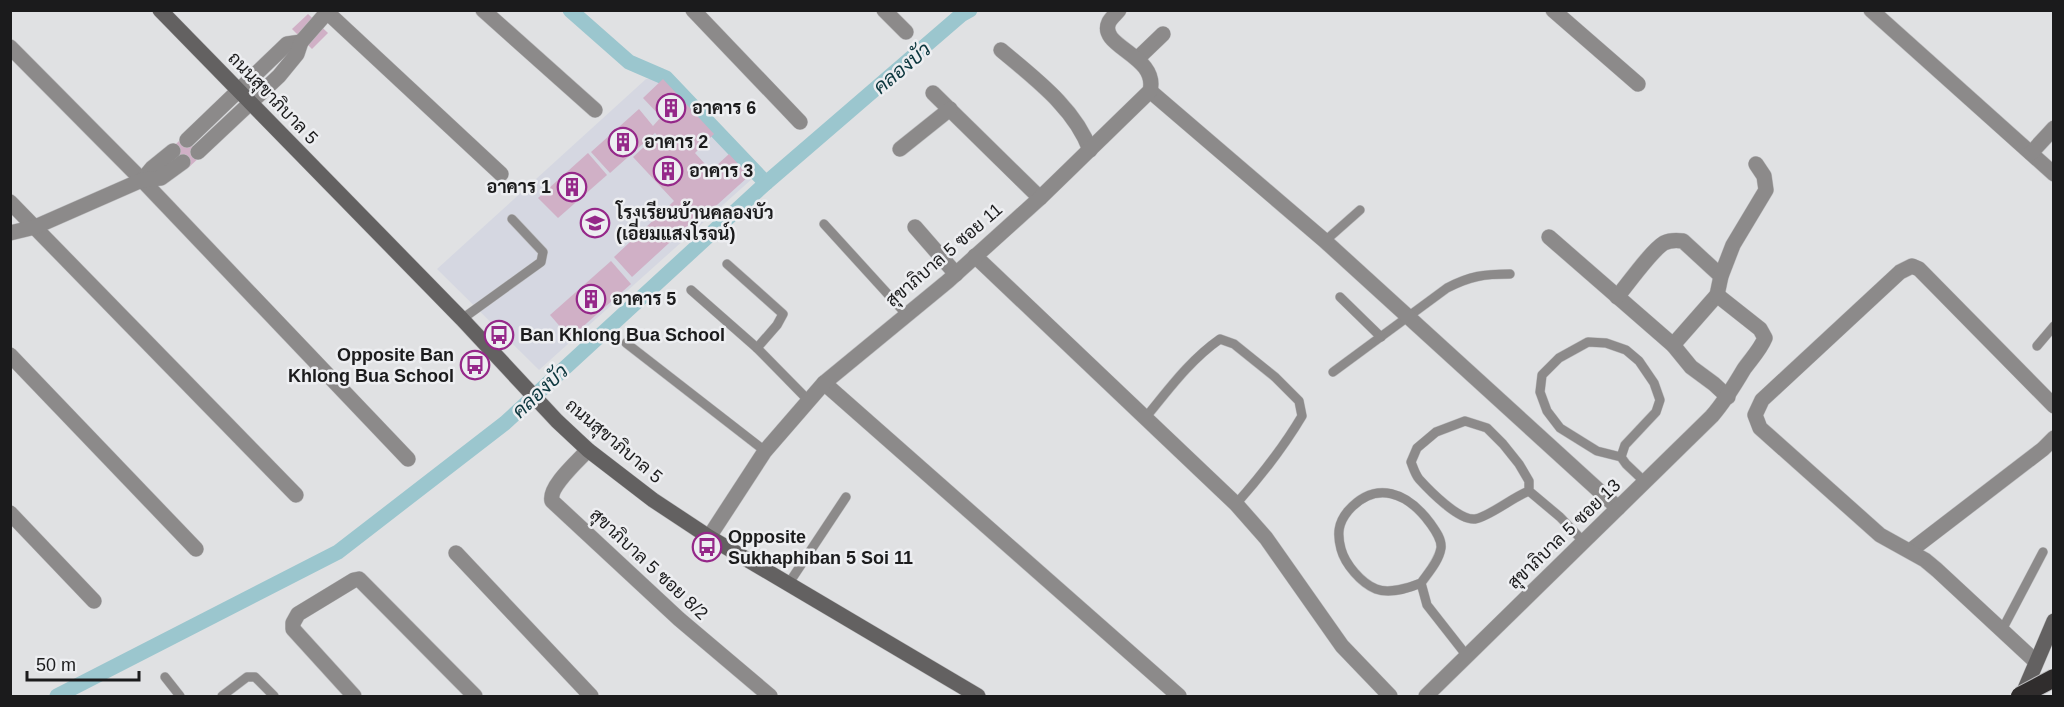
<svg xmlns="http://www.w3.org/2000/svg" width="2064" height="707" font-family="Arial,Sarabun,sans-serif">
<rect width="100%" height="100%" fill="#e0e1e3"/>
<polygon fill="#d5d7e1" points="646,79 663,79 753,178 539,370 437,269"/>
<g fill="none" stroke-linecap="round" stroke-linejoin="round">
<g stroke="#9bc6ce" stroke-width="15">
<polyline points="570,10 629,62 666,78 766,183"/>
<polyline points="57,696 338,552 505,423 766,183 961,15 970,10"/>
</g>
</g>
<g fill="#d0b0c6">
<polygon points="308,14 328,33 312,49 292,29"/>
<polygon points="663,79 714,134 695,153 716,176 721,172 716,166 729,154 749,176 696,224 693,221 632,277 614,257 674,201 633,157 657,135 655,133 610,173 591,152 639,109 653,126 661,117 643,98"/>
<polygon points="184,136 201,156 188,168 171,149"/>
<polygon points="588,153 607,175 558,218 538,198"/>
<polygon points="611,261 631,284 570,338 550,315"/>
</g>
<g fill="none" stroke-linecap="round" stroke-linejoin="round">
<g stroke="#bdbdbf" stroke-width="10">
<g id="lane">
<polyline points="824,224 906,314"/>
<polyline points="1325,241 1360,210"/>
<polyline points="727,264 783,314 777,325 757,348"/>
<polyline points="691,290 757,348 808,400"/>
<polyline points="1340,297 1381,337"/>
<polyline points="462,319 541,262 543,252 512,219"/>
<polyline points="626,343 765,451"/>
<polyline points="2037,346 2054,326"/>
<path d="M1333 372 1447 288C1470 276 1484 274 1510 274"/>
<path d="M1146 417C1169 389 1190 360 1220 339L1234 344 1275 377 1299 401 1302 416C1283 448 1261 476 1236 504"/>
<polyline points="1621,457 1597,451 1560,428 1547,411 1540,392 1542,375 1559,358 1588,342 1606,343 1626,350 1639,361 1654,383 1660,400 1656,412 1625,445 1621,457 1626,464 1645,482"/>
<path d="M1529 491V481L1519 464 1503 444 1487 428 1465 421 1436 432 1417 448 1411 462C1413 467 1415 474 1419 479 1429 490 1459 521 1475 519 1489 517 1513 497 1529 491L1560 517 1584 542"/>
<polyline points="789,583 846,497"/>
<path d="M1421 583C1409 588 1389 594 1376 589 1361 583 1345 564 1341 549 1337 534 1338 523 1348 511 1376 479 1408 493 1430 523 1435 530 1442 539 1441 548 1439 561 1428 573 1421 583L1427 605 1467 656"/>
<polyline points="2002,630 2043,552"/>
<polyline points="165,677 180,696"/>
<polyline points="222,696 247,677 255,677 274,696"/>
</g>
</g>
<g stroke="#bdbdbf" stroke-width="16">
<g id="street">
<polyline points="483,10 595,110"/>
<polyline points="693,10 800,122"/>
<polyline points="884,10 906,32"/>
<polyline points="1553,10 1638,84"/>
<polyline points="1871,10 2054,174"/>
<polyline points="327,12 501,174"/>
<polyline points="10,47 142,180 408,459"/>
<path d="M1001 50C1034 78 1075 108 1090 150"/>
<polyline points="1137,59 1163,34"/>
<polyline points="1150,91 1325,241 1618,508"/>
<polyline points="933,93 1040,198"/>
<polyline points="187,140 287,44 301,42"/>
<polyline points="900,149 950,109"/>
<polyline points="198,152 279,76 297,54 301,42 329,10"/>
<polyline points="2031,153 2054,128"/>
<polyline points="142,180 152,168 173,151"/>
<polyline points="10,202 296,495"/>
<polyline points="915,227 956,274"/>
<polyline points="10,233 35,227 142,180 161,178 183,162"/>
<polyline points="1549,237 1673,345 1691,367 1714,384 1728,397"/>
<polyline points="975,256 1236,504 1266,538 1342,646 1390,696"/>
<path d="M1617 297C1628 284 1651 251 1664 243 1670 240 1676 240 1683 241L1721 276"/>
<polyline points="1673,345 1717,295 1721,276 1733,245 1766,190 1764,176 1756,164"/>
<polyline points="10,355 196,549"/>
<polyline points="824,383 1179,696"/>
<path d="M588 450C578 461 548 487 552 501L679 619 770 696"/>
<polyline points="10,513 94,601"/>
<path d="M709 537 765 451 824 383 948 281 1040 198 1150 91C1159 55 1097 47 1109 22 1111 18 1116 14 1119 10"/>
<polyline points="1910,551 2043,449 2054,438"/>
<polyline points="456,553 591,696"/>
<polyline points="2035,661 1937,570 1925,560 1880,535 1760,428 1755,415 1762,400 1900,272 1912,266 1919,269 2054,406"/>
<polyline points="354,696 293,629 293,623 298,614 354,580 359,579 475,696"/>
<path d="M1426 696 1712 416C1725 401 1734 386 1744 369 1751 359 1760 350 1765 338L1760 329 1717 295"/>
</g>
</g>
<g stroke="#bdbdbf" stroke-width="16">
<g id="secondary">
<polyline points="160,10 462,319 557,421 588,450 653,500 709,537 978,696"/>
<polyline points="2022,696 2054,621"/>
</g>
</g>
<use href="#lane" stroke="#8c8a8a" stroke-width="9"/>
<use href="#street" stroke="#8c8a8a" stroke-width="15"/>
<use href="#secondary" stroke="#636161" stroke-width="15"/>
<g stroke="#bdbdbf" stroke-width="20" stroke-linecap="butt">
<polyline id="highway-bridge" points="2020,696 2054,678"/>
</g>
<use href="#highway-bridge" stroke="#302d2d" stroke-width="18"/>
</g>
<defs>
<g id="building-ring" transform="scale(1.5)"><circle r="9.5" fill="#edeef1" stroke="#952889" stroke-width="1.5"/><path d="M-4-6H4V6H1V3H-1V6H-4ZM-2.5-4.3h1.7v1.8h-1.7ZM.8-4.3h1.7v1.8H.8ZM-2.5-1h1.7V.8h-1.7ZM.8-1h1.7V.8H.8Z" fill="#952889"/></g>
<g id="school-ring" transform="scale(1.5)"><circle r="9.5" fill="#edeef1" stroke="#952889" stroke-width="1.5"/><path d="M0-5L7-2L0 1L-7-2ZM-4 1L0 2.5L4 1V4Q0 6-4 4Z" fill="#952889"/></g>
<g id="bus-ring" transform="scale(1.5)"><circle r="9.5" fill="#edeef1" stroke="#952889" stroke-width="1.5"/><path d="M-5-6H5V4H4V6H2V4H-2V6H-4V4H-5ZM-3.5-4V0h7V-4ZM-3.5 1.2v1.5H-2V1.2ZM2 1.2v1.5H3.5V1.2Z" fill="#952889"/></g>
</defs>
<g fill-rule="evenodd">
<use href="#building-ring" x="671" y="108"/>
<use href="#building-ring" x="623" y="142"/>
<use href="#building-ring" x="668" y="171"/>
<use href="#building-ring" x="572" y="187"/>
<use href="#school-ring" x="595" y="223"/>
<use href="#building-ring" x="591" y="299"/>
<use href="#bus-ring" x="499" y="335"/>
<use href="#bus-ring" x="475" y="365"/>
<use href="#bus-ring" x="707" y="547"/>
</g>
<g text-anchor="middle" stroke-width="5" stroke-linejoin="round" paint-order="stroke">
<g font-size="18" fill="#1b1b1c" stroke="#edeef1">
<text transform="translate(273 98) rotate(46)" y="6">ถนนสุขาภิบาล 5</text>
<text transform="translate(944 255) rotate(-41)" y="6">สุขาภิบาล 5 ซอย 11</text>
<text transform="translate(614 441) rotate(40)" y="6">ถนนสุขาภิบาล 5</text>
<text transform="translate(1564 534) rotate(-44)" y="6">สุขาภิบาล 5 ซอย 13</text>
<text transform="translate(649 564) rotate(43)" y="6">สุขาภิบาล 5 ซอย 8/2</text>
</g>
<g font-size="18" font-weight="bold" fill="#1b1b1c" stroke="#edeef1" text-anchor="start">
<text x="692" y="114">อาคาร 6</text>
<text x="644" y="148">อาคาร 2</text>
<text x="689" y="177">อาคาร 3</text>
<text x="551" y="193" text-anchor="end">อาคาร 1</text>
<text x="616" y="219">โรงเรียนบ้านคลองบัว<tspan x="616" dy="21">(เอี่ยมแสงโรจน์)</tspan></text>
<text x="612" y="305">อาคาร 5</text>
<text x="520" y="341">Ban Khlong Bua School</text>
<text x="454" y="361" text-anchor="end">Opposite Ban<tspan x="454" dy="21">Khlong Bua School</tspan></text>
<text x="728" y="543">Opposite<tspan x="728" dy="21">Sukhaphiban 5 Soi 11</tspan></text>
</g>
<g font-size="20" font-style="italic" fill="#0b363d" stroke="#edeef1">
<text transform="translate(902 68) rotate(-40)" y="7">คลองบัว</text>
<text transform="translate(540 391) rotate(-43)" y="7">คลองบัว</text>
</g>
</g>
<rect width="2064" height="707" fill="none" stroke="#1b1b1c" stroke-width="24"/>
<path d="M27 671v9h112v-9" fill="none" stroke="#1b1b1c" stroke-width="3"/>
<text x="36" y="671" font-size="18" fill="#1b1b1c" stroke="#edeef1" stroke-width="4.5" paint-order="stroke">50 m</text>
</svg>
